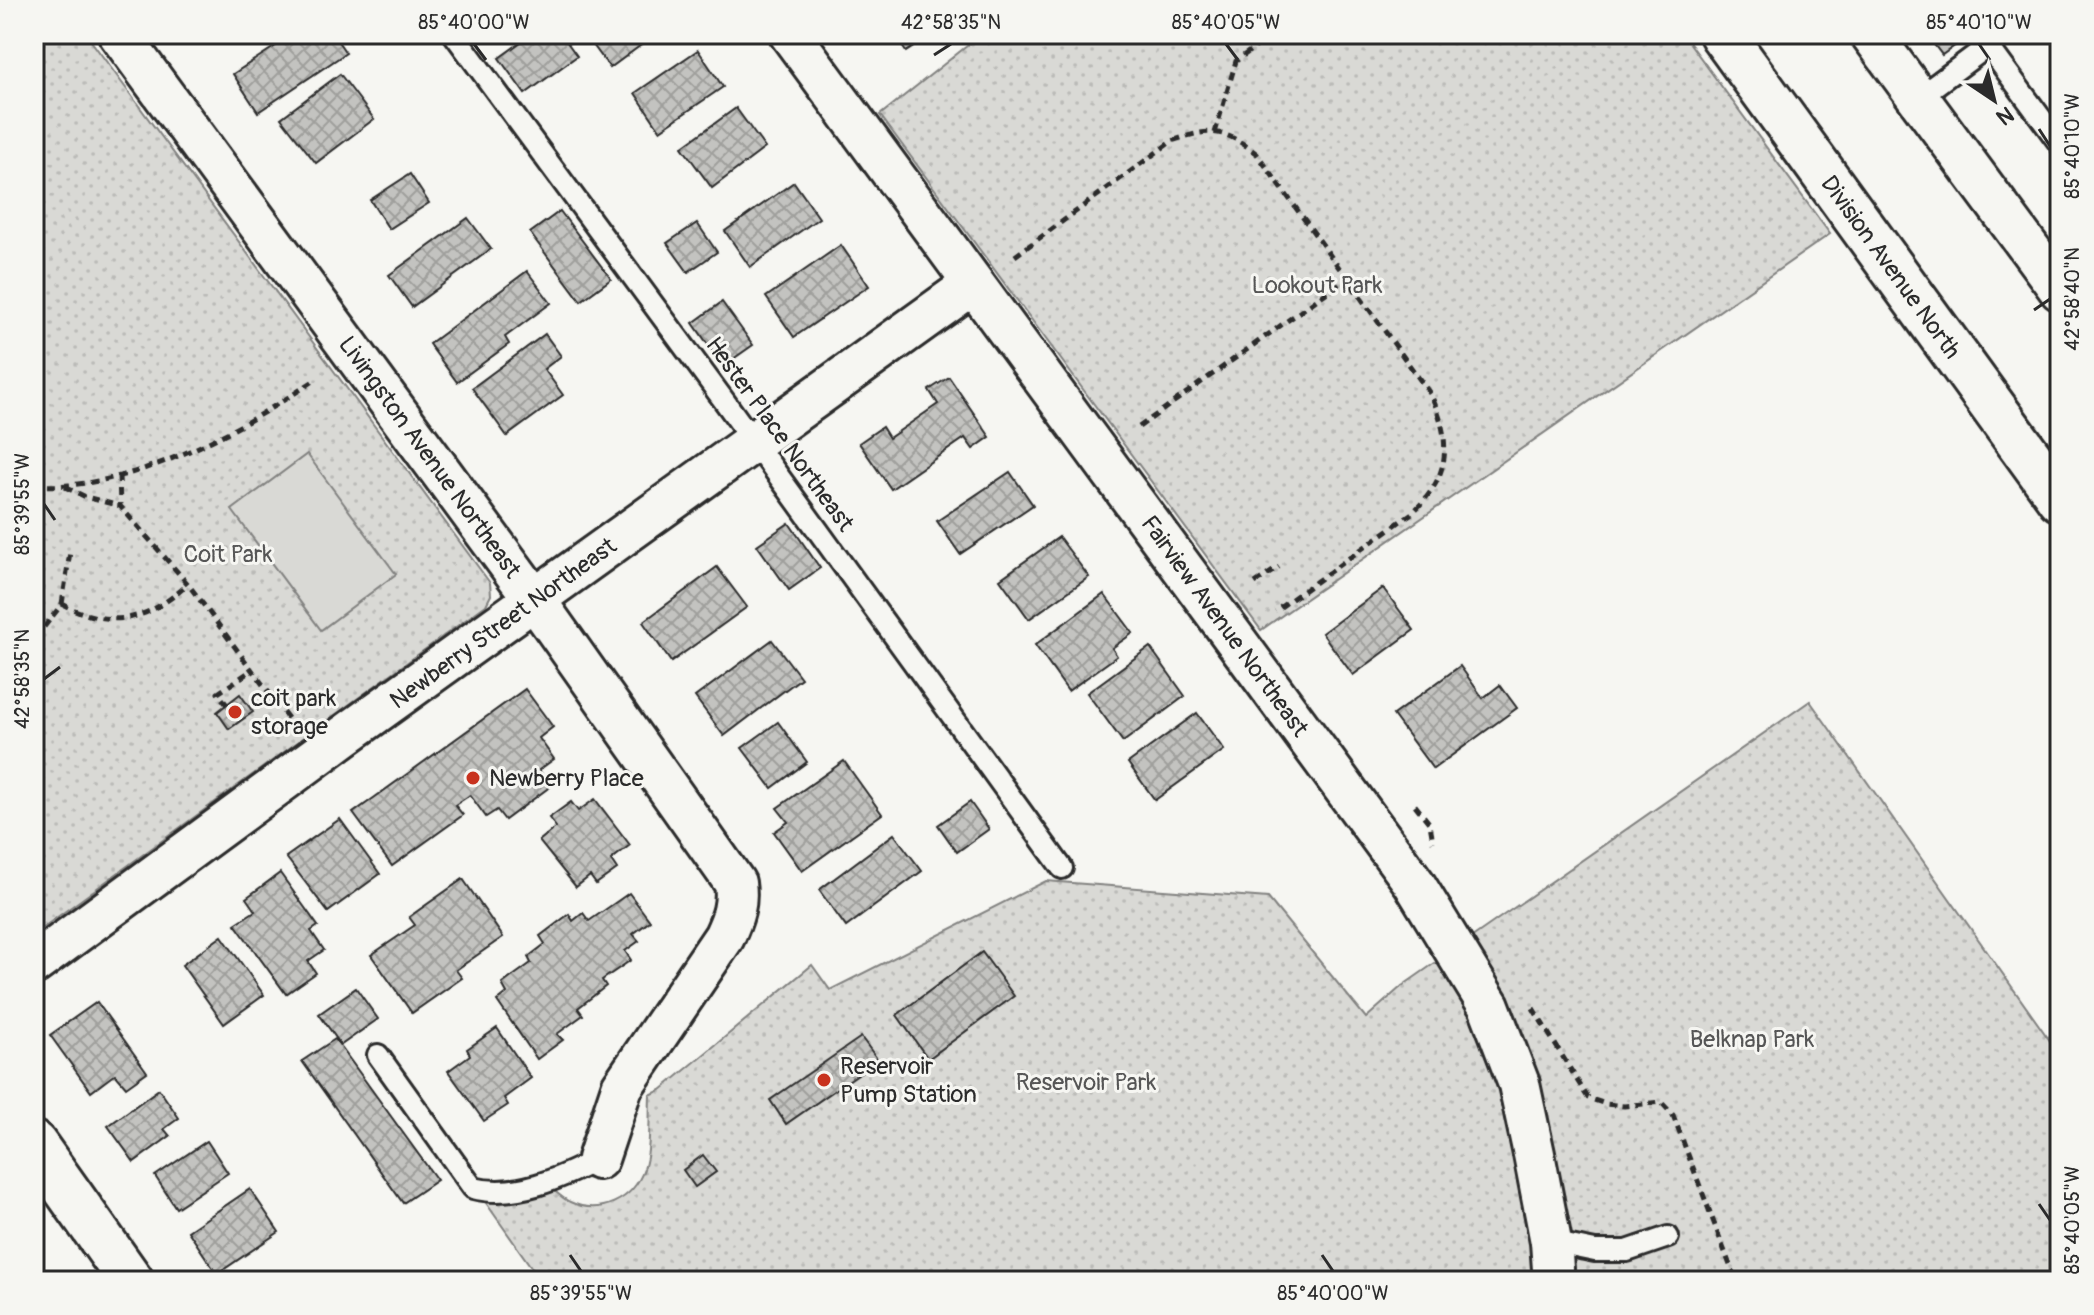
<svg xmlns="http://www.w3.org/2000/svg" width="2094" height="1315" font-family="Pangolin,sans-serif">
<defs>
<pattern id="park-dots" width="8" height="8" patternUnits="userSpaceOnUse" patternTransform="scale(2)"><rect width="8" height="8" fill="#d9d9d5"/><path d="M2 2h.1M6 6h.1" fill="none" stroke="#babab7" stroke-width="1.8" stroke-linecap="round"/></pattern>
<pattern id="building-cross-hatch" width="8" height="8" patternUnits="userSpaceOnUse" patternTransform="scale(2)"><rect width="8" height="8" fill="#c3c3c0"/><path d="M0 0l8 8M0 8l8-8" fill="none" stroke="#9f9f9c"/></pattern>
</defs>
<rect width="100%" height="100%" fill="#f6f6f2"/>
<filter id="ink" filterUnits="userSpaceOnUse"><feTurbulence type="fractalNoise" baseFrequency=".0125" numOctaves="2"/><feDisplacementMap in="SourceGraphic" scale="16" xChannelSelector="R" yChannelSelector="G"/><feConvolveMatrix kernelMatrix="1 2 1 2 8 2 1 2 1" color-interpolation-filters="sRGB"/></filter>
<g filter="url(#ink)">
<g fill="url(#park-dots)" stroke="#828280" stroke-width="2">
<polygon points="34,34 86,34 490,583 491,595 486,605 34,934"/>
<polygon points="982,34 1683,34 1830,234 1261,630 880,115"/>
<path d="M1810 701 2060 1055V1281H541L484 1200 550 1187C556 1192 563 1199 570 1202 600 1216 633 1200 644 1169 651 1150 649 1116 650 1095L661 1090 812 965 830 990 1046 881 1268 898 1366 1018 1402 986Z"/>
</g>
<polygon fill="#d9d9d5" stroke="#828280" stroke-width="2" points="307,454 396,574 321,630 232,510"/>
<g fill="url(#building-cross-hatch)" stroke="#2b2b2b" stroke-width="2">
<polygon points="294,34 333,34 346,53 258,112 233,74"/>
<polygon points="532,34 561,34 577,56 525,94 499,58"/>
<polygon points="585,34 656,34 610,68"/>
<polygon points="894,34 934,34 906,52"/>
<polygon points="1926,34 1971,34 1942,55"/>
<polygon points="698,50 723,87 660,130 635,93"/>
<polygon points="340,74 374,119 316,163 281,118"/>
<polygon points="736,108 765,148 712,188 682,147"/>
<polygon points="410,174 429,203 389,229 370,200"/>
<polygon points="794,182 819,218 750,267 725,231"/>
<polygon points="560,211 611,279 581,301 530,233"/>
<polygon points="468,218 491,249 412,307 389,275"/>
<polygon points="697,223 717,252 688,272 667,243"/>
<polygon points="841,245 869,286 794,337 766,297"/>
<polygon points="527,271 551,303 505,337 509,344 457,382 429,344"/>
<polygon points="722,302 753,345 723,366 693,323"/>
<polygon points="545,334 561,356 544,369 563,395 507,436 472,388"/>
<polygon points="949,377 990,437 973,449 965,438 891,489 859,443 882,427 889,438 938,404 929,390"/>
<polygon points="1010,472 1033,505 960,554 937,521"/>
<polygon points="789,523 820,568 789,590 757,545"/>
<polygon points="1059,537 1089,577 1029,619 1000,579"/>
<polygon points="717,567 747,607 671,662 643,622"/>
<polygon points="1383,588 1414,630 1353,675 1322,633"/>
<polygon points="1104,594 1133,633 1112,648 1117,656 1068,691 1035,645"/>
<polygon points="772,640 801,678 724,736 695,697"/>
<polygon points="1150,647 1185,696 1123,742 1087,693"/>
<polygon points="1460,666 1483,698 1500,685 1517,708 1433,769 1393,715"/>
<polygon points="525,689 553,727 539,738 554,759 539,770 551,786 505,820 497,810 486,817 470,795 455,805 463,815 392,866 353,813"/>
<polygon points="240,694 253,712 229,729 217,712"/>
<polygon points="1197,713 1224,750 1155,800 1128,763"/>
<polygon points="778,722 807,762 772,788 742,748"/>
<polygon points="844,761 882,814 802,871 774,832 788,822 777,808"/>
<polygon points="595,799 630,845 611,860 617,869 596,884 590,876 576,887 539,841 556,827 549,818 571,802 578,811"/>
<polygon points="970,802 989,829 957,852 938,825"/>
<polygon points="340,819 380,874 328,912 286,857"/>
<polygon points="894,834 922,871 846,927 819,890"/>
<polygon points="280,873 318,926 311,931 324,950 308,961 316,973 286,994 235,924 255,911 246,898"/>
<polygon points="463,879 503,937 456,970 462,978 412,1013 371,955 415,925 409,917"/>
<polygon points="629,893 650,921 633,934 639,941 625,951 631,960 602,980 606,986 578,1008 583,1015 557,1034 563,1040 537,1059 497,1001 507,993 502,984 531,963 528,957 545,944 540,936 569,914 573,921 583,913 589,921"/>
<polygon points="222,936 264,995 224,1024 182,965"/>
<polygon points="982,952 1014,996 928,1059 897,1015"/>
<polygon points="356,988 378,1019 341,1045 319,1014"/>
<polygon points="97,1002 147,1072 126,1087 115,1074 91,1092 50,1035"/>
<polygon points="497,1028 531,1078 504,1098 508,1105 484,1121 448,1071 470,1055 467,1049"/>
<polygon points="861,1037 878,1060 786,1124 770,1100"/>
<polygon points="335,1039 437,1180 403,1203 302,1061"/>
<polygon points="159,1089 179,1118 164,1129 170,1136 134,1162 108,1126"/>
<polygon points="207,1141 228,1173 176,1208 155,1176"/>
<polygon points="703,1155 716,1172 695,1187 683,1170"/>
<polygon points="250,1189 279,1232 217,1274 188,1231"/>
<polygon points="34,1254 47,1273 36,1281 34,1281"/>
</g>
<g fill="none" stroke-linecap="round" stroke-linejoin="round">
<g stroke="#2b2b2b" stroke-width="26">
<g id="service">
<polyline points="454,34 725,402 1062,868"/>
<polyline points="1988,46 2060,144"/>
<polyline points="1918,98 2004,34"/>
<path d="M378 1055 473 1188C515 1199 561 1178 598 1159"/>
<polyline points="1551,1242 1595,1251 1627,1251 1668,1237"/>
</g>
</g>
<g stroke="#2b2b2b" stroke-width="46">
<g id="minor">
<path d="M119 34 535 600 735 883C738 904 733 918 724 937L622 1087 598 1159"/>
<polyline points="790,34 1414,883 1489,1006 1519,1084 1534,1154 1551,1242 1553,1269"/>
<polyline points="1871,34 2060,290"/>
<polyline points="34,964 344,736 973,284"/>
</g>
</g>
<g stroke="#2b2b2b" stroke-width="50">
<polyline id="tertiary" points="34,1144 131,1281"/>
</g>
<g stroke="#2b2b2b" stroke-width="50">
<polyline id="primary" points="1722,34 2060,499"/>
</g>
<g stroke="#2b2b2b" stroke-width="5" stroke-dasharray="8 6" stroke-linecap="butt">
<polyline points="1215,133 1236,61 1273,34"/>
<path d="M1015 256 1172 141C1211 127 1225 129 1257 154L1431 395C1452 442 1451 476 1412 513L1275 611"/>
<polyline points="1139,427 1347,278"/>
<polyline points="119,475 120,506 188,584 290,721"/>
<path d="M34 485C128 493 239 431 315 380"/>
<polyline points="65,487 86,497 120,506"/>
<polyline points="1255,583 1279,567"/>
<polyline points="62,604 70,552"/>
<path d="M44 627 62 604C113 630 147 621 188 584"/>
<polyline points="227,705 218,693 252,670"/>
<polyline points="1415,805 1430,824 1433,842"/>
<polyline points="1533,1008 1588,1098 1606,1104 1624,1106 1661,1102 1673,1115 1736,1281"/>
</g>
<use href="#service" stroke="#f6f6f2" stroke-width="20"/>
<use href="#minor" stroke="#f6f6f2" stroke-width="40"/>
<use href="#tertiary" stroke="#f6f6f2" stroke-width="44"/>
<use href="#primary" stroke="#f6f6f2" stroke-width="44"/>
</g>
</g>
<path fill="none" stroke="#2b2b2b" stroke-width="3" d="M474 44 486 60M1226 44 1238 60M1979 44 1990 60M934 55 951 44M2039 129 2050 146M2034 310 2050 299M44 504 55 520M44 679 60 667M2039 1204 2050 1220M570 1255 581 1271M1322 1255 1333 1271"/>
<g fill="#c8321e" stroke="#f6f6f2" stroke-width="3">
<circle cx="235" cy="712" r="8"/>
<circle cx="473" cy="778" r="8"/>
<circle cx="824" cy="1080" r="8"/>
</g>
<g text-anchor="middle" stroke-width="6" stroke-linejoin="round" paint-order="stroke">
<g font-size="24" fill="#2b2b2b" stroke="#f6f6f2">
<text transform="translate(1891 267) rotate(54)" y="8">Division Avenue North</text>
<text transform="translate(780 434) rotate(54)" y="8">Hester Place Northeast</text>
<text transform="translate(430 457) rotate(54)" y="8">Livingston Avenue Northeast</text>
<text transform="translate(503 623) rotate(-36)" y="8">Newberry Street Northeast</text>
<text transform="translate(1225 626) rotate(54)" y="8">Fairview Avenue Northeast</text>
</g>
<g font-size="24" fill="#565656" stroke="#f6f6f2">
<text x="1317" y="293">Lookout Park</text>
<text x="228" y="562">Coit Park</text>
<text x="1752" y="1047">Belknap Park</text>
<text x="1086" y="1090">Reservoir Park</text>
</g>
<g font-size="24" fill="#2b2b2b" stroke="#f6f6f2" text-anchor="start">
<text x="251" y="706">coit park<tspan x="251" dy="28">storage</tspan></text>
<text x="489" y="786">Newberry Place</text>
<text x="840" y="1074">Reservoir<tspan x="840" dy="28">Pump Station</tspan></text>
</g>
</g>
<rect width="2094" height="1315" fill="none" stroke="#f6f6f2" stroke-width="88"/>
<g transform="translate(1994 100) rotate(145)" stroke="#f6f6f2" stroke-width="6" paint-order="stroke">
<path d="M0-6L14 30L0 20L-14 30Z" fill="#2b2b2b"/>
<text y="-12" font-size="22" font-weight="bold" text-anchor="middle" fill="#2b2b2b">N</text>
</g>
<rect x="44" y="44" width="2006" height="1227" fill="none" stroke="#2b2b2b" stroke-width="3"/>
<g font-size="20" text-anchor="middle" fill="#2b2b2b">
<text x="474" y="29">85°40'00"W</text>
<text x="951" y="29">42°58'35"N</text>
<text x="1226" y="29">85°40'05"W</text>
<text x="1979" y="29">85°40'10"W</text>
<text transform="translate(2072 146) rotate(-90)" y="7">85°40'10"W</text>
<text transform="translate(2072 299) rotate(-90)" y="7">42°58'40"N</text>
<text transform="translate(22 504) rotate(-90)" y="7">85°39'55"W</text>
<text transform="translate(22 679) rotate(-90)" y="7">42°58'35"N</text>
<text transform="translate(2072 1220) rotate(-90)" y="7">85°40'05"W</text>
<text x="581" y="1300">85°39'55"W</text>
<text x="1333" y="1300">85°40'00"W</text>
</g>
</svg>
